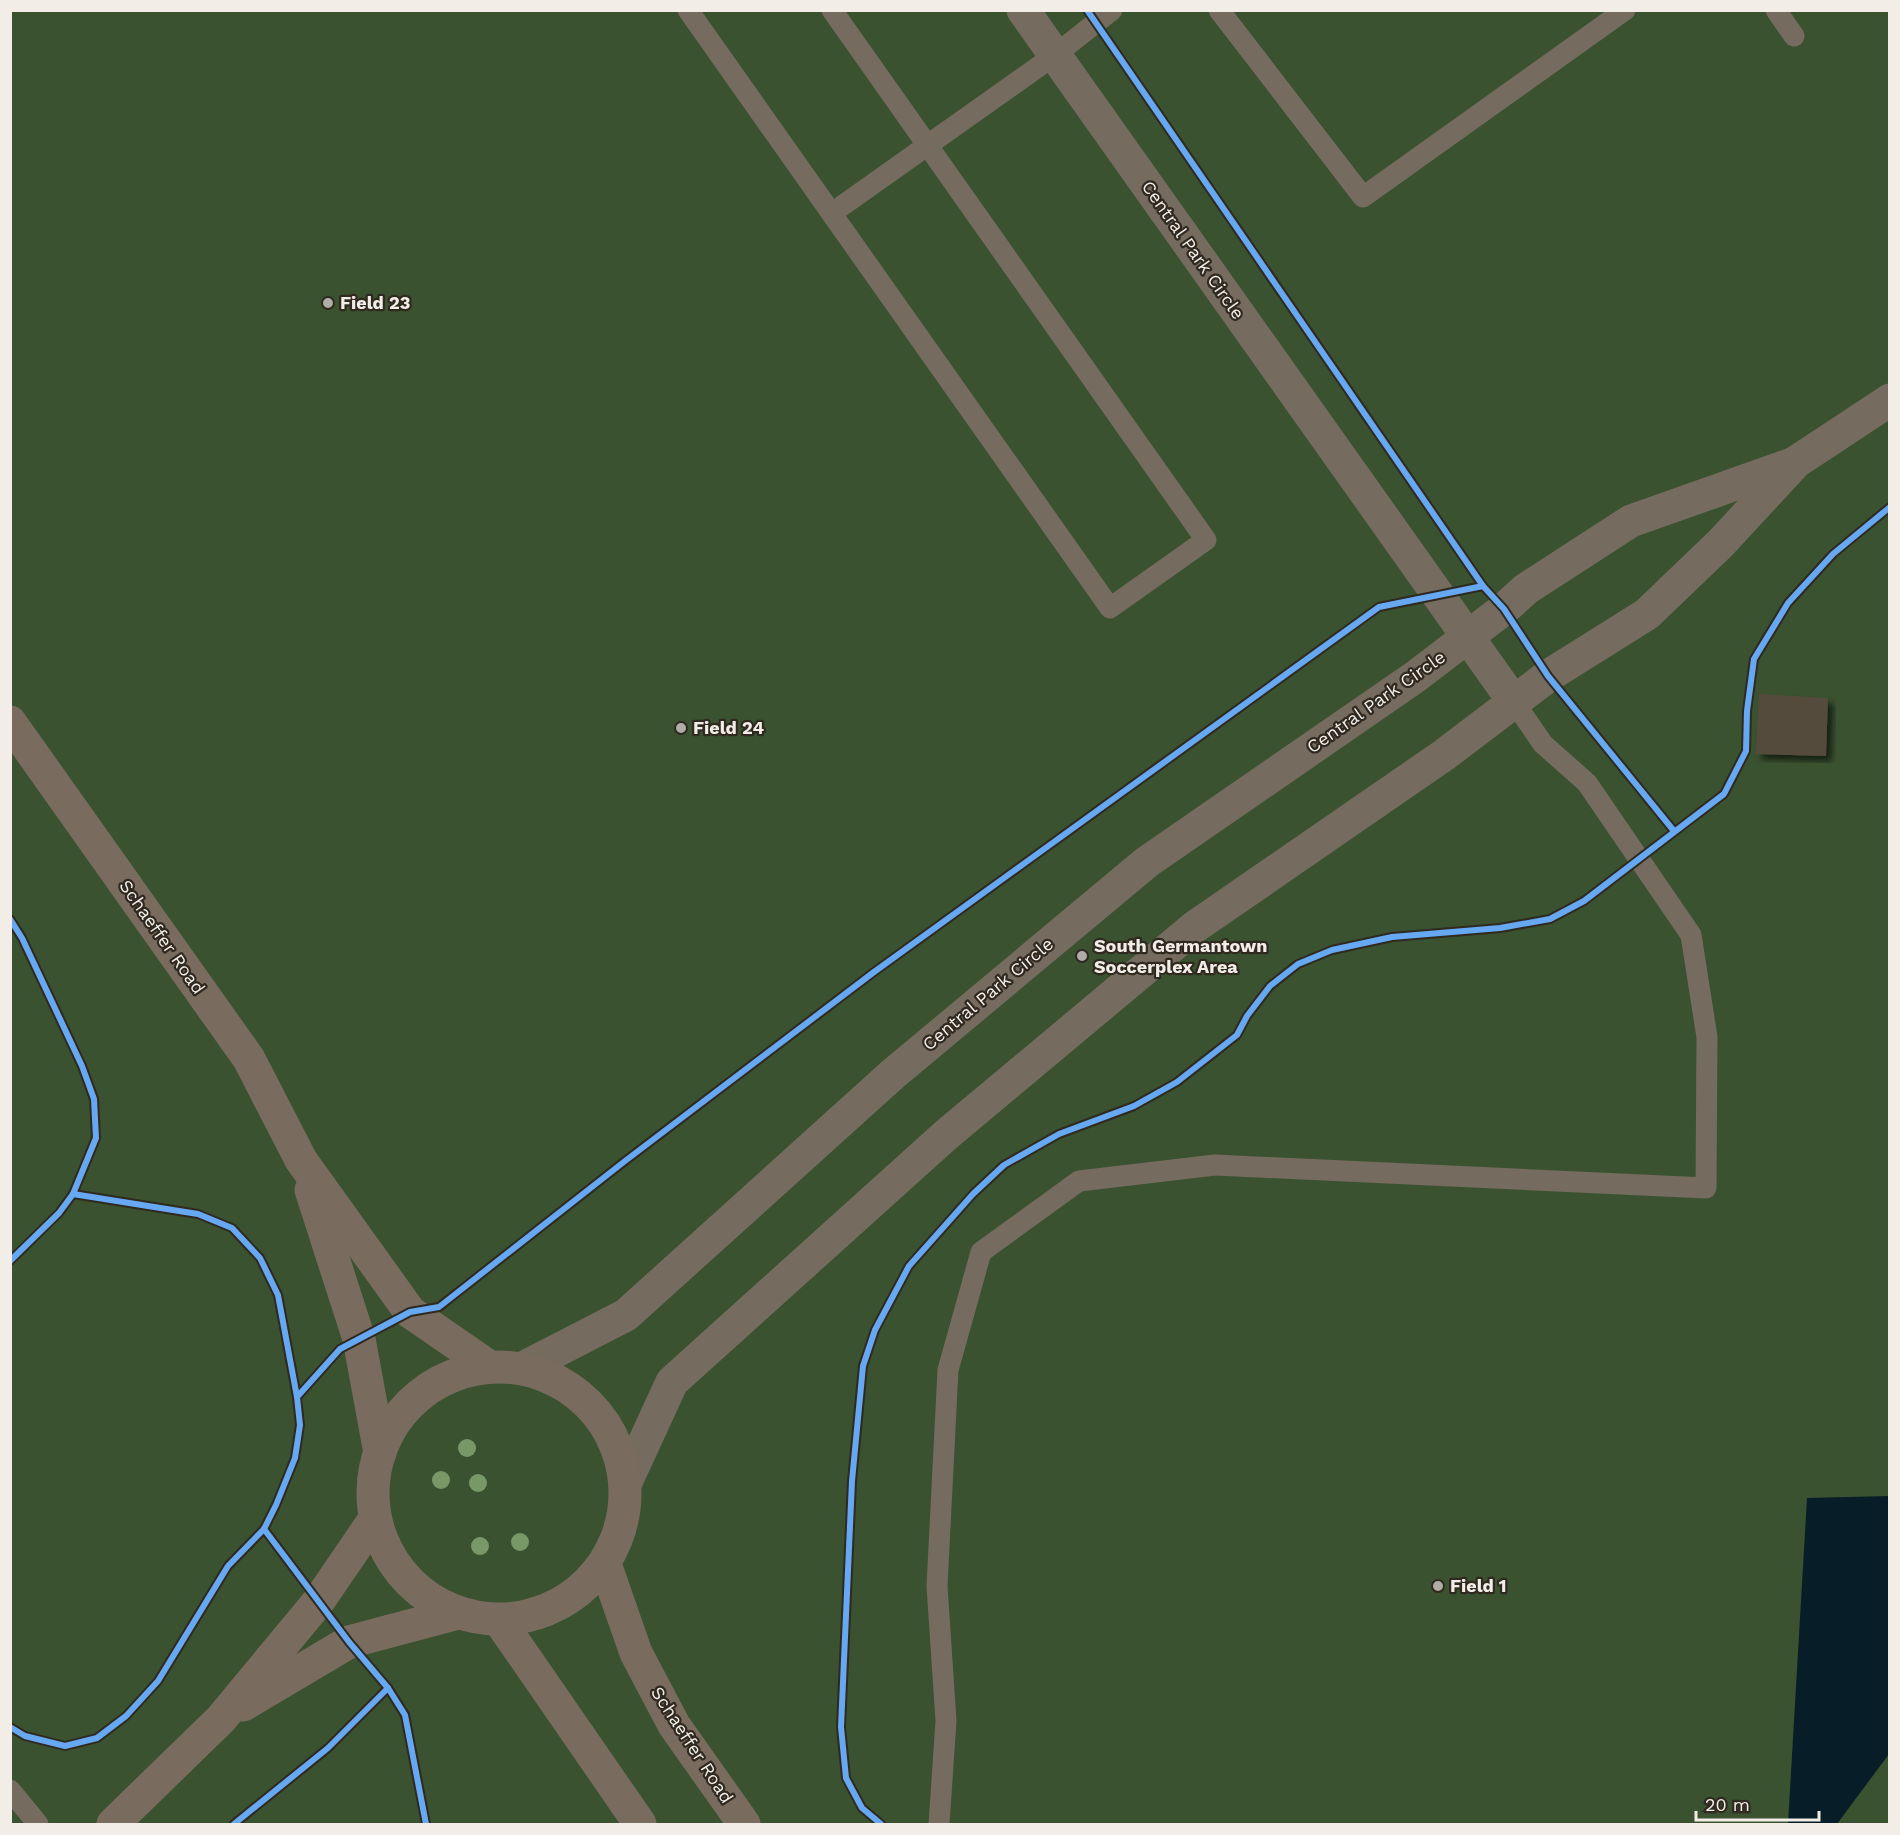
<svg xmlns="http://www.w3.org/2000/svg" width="1900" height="1835" font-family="'Work Sans',sans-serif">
<defs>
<filter id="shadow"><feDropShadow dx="5.5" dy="5.5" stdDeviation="3" flood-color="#0009"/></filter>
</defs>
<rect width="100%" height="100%" fill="#35322c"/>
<rect fill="#3a522f" x="11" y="11" width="1878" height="1813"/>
<polygon fill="#071e28" points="1889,1496 1889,1754 1837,1824 1788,1824 1807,1498"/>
<polygon fill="#544c3c" filter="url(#shadow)" points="1759,694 1828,698 1826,756 1756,754"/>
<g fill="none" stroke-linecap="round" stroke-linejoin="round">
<g stroke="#766b5f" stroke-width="21">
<polyline points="688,10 1110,608 1206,540 832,10"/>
<polyline points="1219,10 1363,197 1625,10"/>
<polyline points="1776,10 1794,36"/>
<polyline points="832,213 1055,55 1112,10"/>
<polyline points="10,1790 38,1824"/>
<polyline points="939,1824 946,1721 937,1586 948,1370 981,1252 1079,1181 1215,1165 1706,1188 1707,1037 1691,935 1587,783 1543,744 1514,702"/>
</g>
<g stroke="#766b5f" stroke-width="33">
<polyline points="1023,10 1514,702"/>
<polyline points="523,1368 626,1315 893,1074 1147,862 1415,677 1504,609 1526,589 1631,521 1792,464"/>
<polyline points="626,1482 672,1382 946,1135 1196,926 1444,755 1548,676 1647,614 1721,543 1796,462 1890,400"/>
</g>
<g stroke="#796c5f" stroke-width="33">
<polyline points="10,722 249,1059 301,1160 410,1312 490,1367"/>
<polyline points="311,1190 359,1339 380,1453"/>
<circle cx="499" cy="1493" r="126"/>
<polyline points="605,1564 636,1653 674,1725 744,1824"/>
<polyline points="499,1620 640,1824"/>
<polyline points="243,1705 349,1642 458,1613"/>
<polyline points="113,1824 221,1719 318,1602 372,1523"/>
</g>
<g stroke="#2f291f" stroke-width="10">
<g id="cycleway">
<polyline points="1087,10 1483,586 1504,609 1548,676 1674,831"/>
<polyline points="10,919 22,938 82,1066 94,1099 96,1138 73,1194 59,1213 10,1261"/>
<polyline points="297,1397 340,1349 410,1312 439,1307 625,1161 874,972 1379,607 1483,586"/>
<polyline points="264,1529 349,1642 388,1688 405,1715 426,1824"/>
<polyline points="10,1727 25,1736 65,1746 97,1738 126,1716 158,1681 228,1566 264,1529 276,1505 295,1458 300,1425 297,1397 278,1295 260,1258 232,1228 198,1214 73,1194"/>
<polyline points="234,1824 328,1748 388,1688"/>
<polyline points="881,1824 862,1808 846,1778 841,1727 852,1481 863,1366 875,1330 909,1266 973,1194 1004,1165 1059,1134 1134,1106 1177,1082 1237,1035 1247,1016 1270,986 1298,964 1332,950 1392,937 1500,928 1550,919 1584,901 1724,794 1746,751 1747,711 1754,659 1788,603 1833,554 1890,507"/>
</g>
</g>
<use href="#cycleway" stroke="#66a8f1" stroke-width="6"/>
</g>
<g fill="#789867">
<circle cx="467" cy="1448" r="9"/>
<circle cx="441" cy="1480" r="9"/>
<circle cx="478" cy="1483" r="9"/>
<circle cx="520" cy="1542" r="9"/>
<circle cx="480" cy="1546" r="9"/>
</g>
<g fill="#b0aca6" stroke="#2f291f" stroke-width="2">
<circle cx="328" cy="303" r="6"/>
<circle cx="681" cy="728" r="6"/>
<circle cx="1082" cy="956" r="6"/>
<circle cx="1438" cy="1586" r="6"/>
</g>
<g text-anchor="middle" stroke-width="4.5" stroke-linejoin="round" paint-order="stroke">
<g font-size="18" fill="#f2eee7" stroke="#2f291f">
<text transform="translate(1193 250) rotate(55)" y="6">Central Park Circle</text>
<text transform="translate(1376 702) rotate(-35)" y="6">Central Park Circle</text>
<text transform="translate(162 937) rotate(55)" y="6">Schaeffer Road</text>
<text transform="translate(988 994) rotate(-40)" y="6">Central Park Circle</text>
<text transform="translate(692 1745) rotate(57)" y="6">Schaeffer Road</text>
</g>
<g font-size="18" font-weight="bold" fill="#f2eee7" stroke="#2f291f" text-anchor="start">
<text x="340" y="309">Field 23</text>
<text x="693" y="734">Field 24</text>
<text x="1094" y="952">South Germantown<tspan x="1094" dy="21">Soccerplex Area</tspan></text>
<text x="1450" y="1592">Field 1</text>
</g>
</g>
<rect width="1900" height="1835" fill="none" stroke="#f2eee7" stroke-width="24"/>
<path d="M1696 1811v9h123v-9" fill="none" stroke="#f2eee7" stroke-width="3"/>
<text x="1705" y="1811" font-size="18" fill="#f2eee7" stroke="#2f291f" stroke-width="4.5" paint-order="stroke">20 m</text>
</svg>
